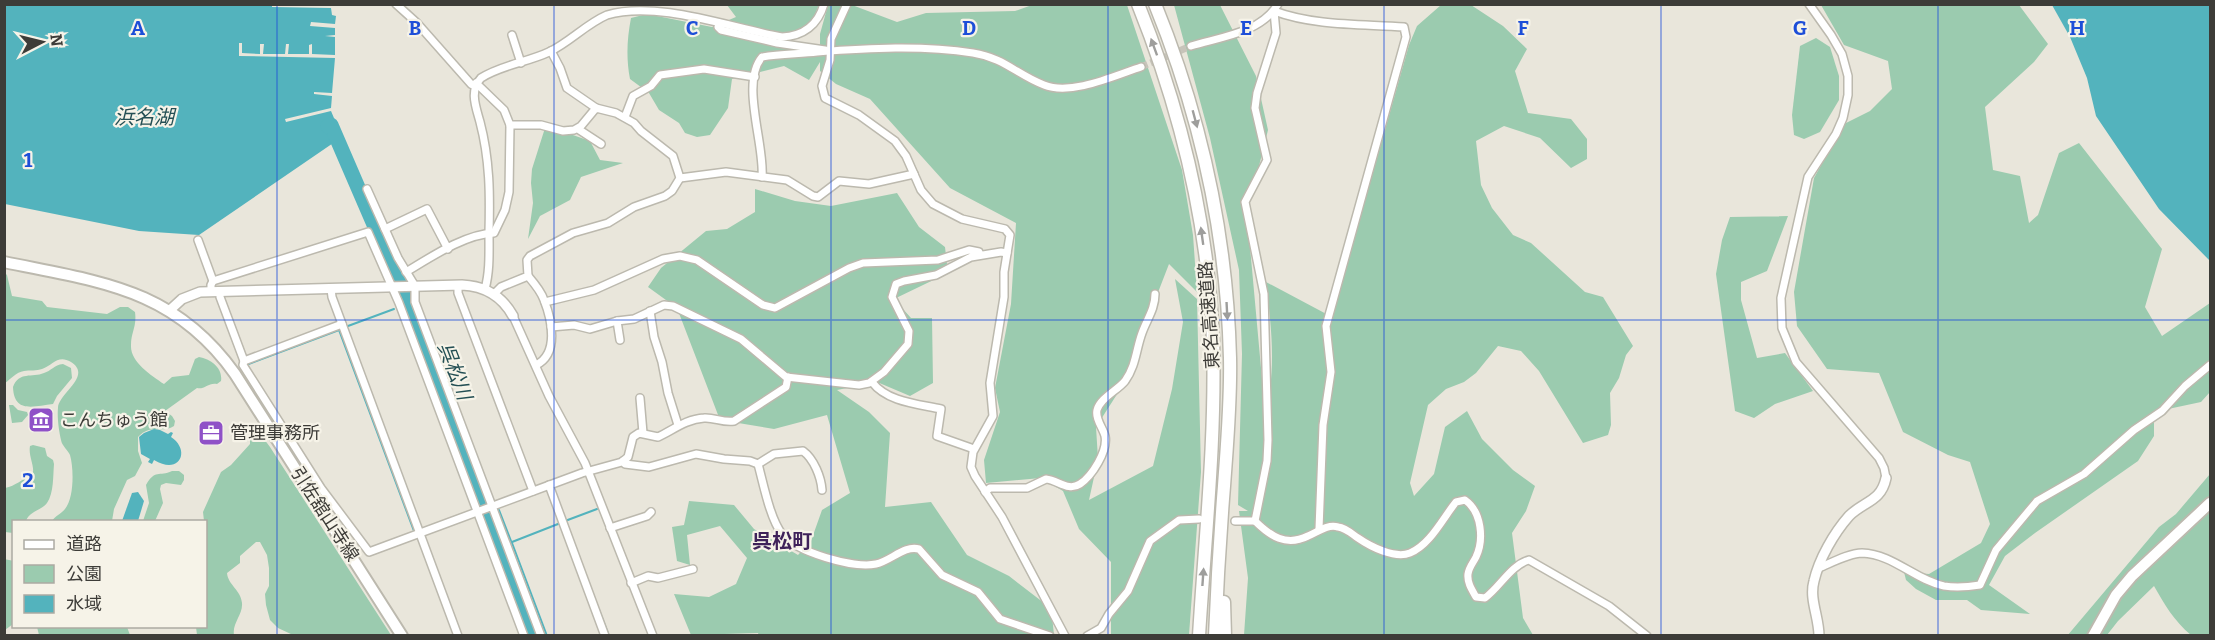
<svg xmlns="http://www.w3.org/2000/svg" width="2215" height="640" font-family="Bitter,'Noto Sans JP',serif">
<rect width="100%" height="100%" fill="#e9e6db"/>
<g fill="#9bcbaf">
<path d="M727 5H819L810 25 783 37 820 53V34L828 5H852L897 22 926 13 1015 11 1032 5H1127L1182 170 1193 235 1197 292 1169 264 1121 388 1096 427 1098 459 1089 500 1153 466 1172 389 1183 322 1175 279 1197 299 1201 472 1189 635H1111V562L1079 529 1063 491 1041 478 986 483 984 460 1000 412 995 388 1011 304 1016 223 950 188 870 99 836 84 820 71V62L809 80 784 66 732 79 728 108 710 135 697 137 685 133 679 123 659 110 649 93 630 79C626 58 627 39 631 18L643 15 657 16 712 27 736 17Z"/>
<path d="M1174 5H1220L1256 76 1268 130 1247 214 1265 412C1277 371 1271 324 1266 282L1332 317 1409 45 1417 26 1441 5H1471L1503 26 1527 49 1515 71 1528 113 1571 119 1587 139V159L1571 168 1540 138 1504 126 1476 141 1481 185 1492 208 1513 235 1531 243 1585 292 1603 297 1633 346 1626 355 1619 378 1610 393 1611 425 1608 435 1583 443 1539 371 1521 351 1498 346 1476 373 1464 382 1446 389 1428 405 1410 483 1414 496 1434 474 1445 427 1467 411 1482 439 1513 470 1535 486 1526 511 1512 533 1523 618 1533 635H1244L1248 578 1239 511H1248L1238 505 1242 354 1239 270 1210 138Z"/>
<polygon points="1821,5 2019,5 2048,44 2034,62 1985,107 1993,170 2020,176 2029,223 2038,215 2059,153 2079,143 2162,249 2145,307 2162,336 2210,303 2210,392 2201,402 2154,412 2154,436 2138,461 2035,533 2005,556 1989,585 2030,614 1981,610 1967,600 1936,600 1916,589 1906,580 1904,572 1929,574 1981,543 1990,524 1970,462 1948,455 1903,432 1879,373 1827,369 1797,326 1794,292 1814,178 1844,124 1870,111 1892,89 1888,61 1844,45"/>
<polygon points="1816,38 1830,47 1839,76 1839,100 1820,132 1804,139 1794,135 1792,115 1800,46"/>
<polygon points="550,127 590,141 600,160 623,163 581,177 570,200 540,216 528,239 533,203 531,183 532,169 545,128"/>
<polygon points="755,189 795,201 831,206 897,193 919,227 945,247 948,273 894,299 911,318 932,318 933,383 910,396 877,382 837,390 869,412 890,433 885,507 931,502 967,555 1009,576 1044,603 1052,616 1054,635 759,636 758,633 691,635 674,594 709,597 736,584 747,558 720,526 687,535 690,565 677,561 672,527 684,525 689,501 734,505 754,529 798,555 811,541 822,510 850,493 827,415 774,429 720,420 677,308 648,287 661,268 706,231 727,229 755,212"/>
<polygon points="1788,216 1767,271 1741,282 1741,300 1757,358 1785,353 1813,391 1775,404 1754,418 1735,411 1716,274 1722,240 1730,217"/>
<path d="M4 272 7 275 12 296 42 301 47 307 107 314 120 307H128L135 312C137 327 131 332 131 345 130 362 151 375 164 384L172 377 189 375 195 359 199 357C211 359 223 368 221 381L217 384C209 382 204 390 197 388L165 411 172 416 175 421 174 426C162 434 151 423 138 437V451L142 463 135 476 127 480 114 509 112 521H52C55 516 61 514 65 509 74 498 74 469 70 455 68 450 62 446 61 440 59 431 57 418 58 408 58 394 93 376 71 362 58 354 53 365 42 369 37 371 29 370 24 371 16 372 11 379 5 383Z"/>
<path d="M63 364 71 368 72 378 57 396 53 404C34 406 14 414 13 387 19 371 32 378 44 373 51 371 54 365 63 364Z"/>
<polygon points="9,405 13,405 18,410 27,412 28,415 22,422 12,423"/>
<path d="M252 430 264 439 270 447 391 635H293L278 628 270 620 266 605 265 594 269 586V568L267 555 260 542H256L240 556V563L227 573C228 585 241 590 242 603 243 615 232 623 234 635H197L196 627 206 626V522L204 521 203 512 221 472 231 465 250 444V433Z"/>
<path d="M33 445 45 448 47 456 53 460 54 464C53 475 54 493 47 503 41 511 29 511 26 521L14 522 13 533 5 532V488C16 486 21 479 32 476 36 467 28 457 30 446Z"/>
<path d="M172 471H179L184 475V480L181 485 166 483 161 485 160 489 163 503 155 521H143L149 503 146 485C155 469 159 477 172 471Z"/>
<path d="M2210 474V635H2191C2174 621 2165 605 2154 586L2118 621 2107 635 2067 636 2159 527 2176 514Z"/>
<polygon points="4,559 14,561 13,624 5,630"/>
<polygon points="37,627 127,627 130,635 39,635"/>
</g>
<g fill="#53b3bd">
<polygon points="272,4 272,7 331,8 332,15 336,16 335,24 311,22 310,26 335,28 335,35 325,36 335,37 335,55 312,54 312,44 309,45 309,54 288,54 289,44 286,44 285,54 263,54 264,44 260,44 260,54 242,53 242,43 239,43 239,56 335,58 332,93 314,92 314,94 332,96 331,108 285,119 286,122 331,111 342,137 199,235 139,231 5,204 5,5"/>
<polygon points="2052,5 2210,5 2210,261 2159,209 2096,116 2087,78 2070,37"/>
<path d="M154 429 160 430 168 434 171 432 173 433 171 437C191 450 180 476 154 460L152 464 148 462 150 459 141 454 139 437 144 433Z"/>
<polygon points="138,492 144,501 138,521 122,521 132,493"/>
</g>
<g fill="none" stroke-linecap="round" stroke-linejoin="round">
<g stroke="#53b3bd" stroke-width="2">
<polyline points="348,326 394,309"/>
<polyline points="339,330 414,531"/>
<polyline points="246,365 339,330"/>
<polyline points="499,510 511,541"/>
<polyline points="565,521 597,509"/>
<polyline points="512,542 558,524"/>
<polyline points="512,543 547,636"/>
<polyline points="599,610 609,636"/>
</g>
<polyline stroke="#53b3bd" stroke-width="15" points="328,126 331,125 407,301 532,636"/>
<polyline stroke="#c7c4ba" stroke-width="7" stroke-dasharray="7 3.5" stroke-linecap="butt" points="1141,67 1191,46"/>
<g stroke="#bcb9ae" stroke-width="10">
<g id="minor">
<polyline points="396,4 417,23 471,84 475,86"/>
<polyline points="847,4 831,39 830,60 822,86 825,98 859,115 895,141 906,156 921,190 933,204 962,219 1005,229 1010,235 1004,272 1004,297 990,383 993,416 973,452 971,467 975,476 1002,517 1065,636"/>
<polyline points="1809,4 1831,35 1842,54 1848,76 1848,95 1843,118 1836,134 1808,177 1781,298 1782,328 1796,362 1879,458 1884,468 1886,478"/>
<polyline points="719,23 718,27 721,30 777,43 825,50"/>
<polyline points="512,35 521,63"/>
<path d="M1191 46C1220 37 1261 33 1278 4"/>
<polyline points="551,51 560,68 567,88 596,108"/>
<polyline points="625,117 633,96 651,86 660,75 704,69 755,77"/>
<polyline points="578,129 601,144"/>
<path d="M762 177C765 145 740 83 762 57 780 54 799 54 817 52 869 48 922 45 973 53 1005 58 1017 75 1044 85 1071 96 1114 76 1141 67"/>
<polyline points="680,178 726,172 787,180 813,196 818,197 839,181 869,184 914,174"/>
<polyline points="367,189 398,258 415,286 415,302 541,636"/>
<polyline points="385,229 427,209 448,249"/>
<polyline points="198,240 213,281"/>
<path d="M406 272C431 257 465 234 494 233L505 210 509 192 510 125 504 110 476 83"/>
<path d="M528 276C534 283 541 291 544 300 552 320 559 354 536 365"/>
<polyline points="458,285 458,293 533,491"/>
<polyline points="331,289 332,297 458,636"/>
<path d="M485 289C490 271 489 252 489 233 490 195 490 160 480 122 476 107 469 91 481 78 501 65 528 62 549 52 570 42 586 24 607 15 657 0 731 28 782 37 803 36 818 25 824 4"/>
<polyline points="211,292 211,285 213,281 368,232 399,303 524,636"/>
<polyline points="220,292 220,297 244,361"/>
<polyline points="494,294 501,287 528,276 527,260 530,256 573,233 608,223 634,207 665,196 672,191 680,178 673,156 641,131 634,123 616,113 596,108 581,126 574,130 563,131 541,125 510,125"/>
<polyline points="545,302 594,290 663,259 680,256 697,260 763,305 775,308 849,268 863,263 938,260 969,250 979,252 980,255"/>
<polyline points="650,311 654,337 662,362 668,393 678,425"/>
<polyline points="513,316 549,396 585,463 653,636"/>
<polyline points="617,321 620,340"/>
<path d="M342 324 244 361 243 365 321 488 369 552 582 473 622 462 628 457 633 437 639 433 658 437C673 430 686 419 704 418 714 417 723 423 734 421L786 387 788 377"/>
<polyline points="551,327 574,325 590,329 617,321 634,319 664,305 673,306 741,339 786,377 859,385 869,383 884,372 908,344 909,331 892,297 896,284 904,281 936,275 971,257 1001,252 1007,253"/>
<path d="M872 382C887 402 918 404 941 409L937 436 974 449"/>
<polyline points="640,398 643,433"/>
<polyline points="623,461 625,464 649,467 696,454 724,459 750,461 758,464"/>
<path d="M758 464C763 482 770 519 782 534 796 552 854 569 876 564 891 561 904 545 919 549L942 575 978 592 1000 619 1050 636"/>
<path d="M758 464 774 454 803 451C814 459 821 477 822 490"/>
<polyline points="549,485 605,636"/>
<path d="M985 492 990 488H1027L1046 479C1058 480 1068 492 1080 484 1092 476 1108 451 1105 436 1103 428 1095 419 1097 410 1100 398 1118 390 1125 381 1136 366 1136 349 1142 333 1147 319 1155 309 1155 294"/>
<path d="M1235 521H1255C1270 536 1286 547 1308 536 1318 532 1327 524 1338 527 1346 528 1352 534 1358 538 1371 547 1395 559 1410 553 1430 545 1443 518 1456 502L1465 500C1482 512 1484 540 1476 557 1473 563 1469 567 1468 574 1467 583 1472 590 1476 597L1485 598C1500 587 1511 565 1529 560L1609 606 1647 636"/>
<path d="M1255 521 1267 461 1268 440 1264 294 1245 202 1267 160 1255 108 1257 93 1276 33 1274 11C1314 26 1362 24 1404 27L1406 37 1326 326 1331 372 1323 425 1319 529"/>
<polyline points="610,528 647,516 651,512"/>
<path d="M1819 568C1831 563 1849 553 1862 553 1893 554 1915 580 1944 586 1956 588 1968 587 1980 585L1996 550 2037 501 2084 474 2134 430 2162 411 2185 386 2210 365"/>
<polyline points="631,583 648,576 658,578 693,569"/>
<polyline points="1087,636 1101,628 1109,614 1128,591 1150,541 1179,520 1199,519"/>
</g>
</g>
<g stroke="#bcb9ae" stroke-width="12">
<g id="tertiary">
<path d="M170 310 182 299 200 292 462 285C485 286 502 296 513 316"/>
<path d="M1819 636C1819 617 1809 599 1814 581 1819 559 1834 533 1849 516 1864 501 1881 502 1886 478"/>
</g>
</g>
<g stroke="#bcb9ae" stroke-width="14">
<g id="secondary">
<path d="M4 262C100 282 174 288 235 374L402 636"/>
<polyline points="2093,636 2116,595 2132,576 2210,503"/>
</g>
</g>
<g stroke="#bcb9ae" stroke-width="15">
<g id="motorway">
<path d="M1138 4C1181 111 1208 225 1213 340 1216 439 1205 537 1199 636"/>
<path d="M1155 4C1201 117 1227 237 1230 358 1231 401 1227 444 1224 486 1220 536 1217 586 1215 636"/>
<polyline points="1224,602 1225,636"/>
</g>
</g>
<use href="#minor" stroke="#fff" stroke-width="7"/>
<use href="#tertiary" stroke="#fff" stroke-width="9"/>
<use href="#secondary" stroke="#fff" stroke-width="10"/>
<use href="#motorway" stroke="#fff" stroke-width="12"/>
</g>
<defs><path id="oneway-solid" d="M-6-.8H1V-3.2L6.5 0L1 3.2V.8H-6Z" transform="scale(1.5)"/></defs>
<g fill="#9e9e9c">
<use href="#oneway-solid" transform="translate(1154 47) rotate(-110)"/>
<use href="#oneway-solid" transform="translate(1195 119) rotate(75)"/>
<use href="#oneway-solid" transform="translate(1202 236) rotate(-98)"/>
<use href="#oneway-solid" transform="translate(1227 311) rotate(87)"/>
<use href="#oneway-solid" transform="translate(1203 577) rotate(-86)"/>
</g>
<path fill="none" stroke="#1d4ed8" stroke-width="1.5" stroke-opacity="0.55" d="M277 4V636M554 4V636M831 4V636M1108 4V636M1384 4V636M1661 4V636M1938 4V636M4 320H2210"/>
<defs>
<g id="museum-square" transform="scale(1.35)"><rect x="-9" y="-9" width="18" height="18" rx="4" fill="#8f51c7" stroke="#f6f3e8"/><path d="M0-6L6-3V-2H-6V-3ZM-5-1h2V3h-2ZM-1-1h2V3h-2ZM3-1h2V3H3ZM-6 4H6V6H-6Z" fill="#fff"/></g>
<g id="office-square" transform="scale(1.35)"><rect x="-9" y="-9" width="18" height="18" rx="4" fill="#8f51c7" stroke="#f6f3e8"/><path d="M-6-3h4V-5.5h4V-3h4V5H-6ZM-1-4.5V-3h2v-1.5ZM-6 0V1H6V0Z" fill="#fff"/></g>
</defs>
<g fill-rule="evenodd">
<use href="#museum-square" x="41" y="420"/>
<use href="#office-square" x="211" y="433"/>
</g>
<g text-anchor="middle" stroke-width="4.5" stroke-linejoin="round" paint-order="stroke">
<g font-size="18" fill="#3d3c38" stroke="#f6f3e8">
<text transform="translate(1209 315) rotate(-94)" y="6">東名高速道路</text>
<text transform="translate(325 514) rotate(57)" y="6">引佐舘山寺線</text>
</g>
<g font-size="18" fill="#3d3c38" stroke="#f6f3e8" text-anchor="start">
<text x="60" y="426">こんちゅう館</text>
<text x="230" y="439">管理事務所</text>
</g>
<g font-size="20" font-style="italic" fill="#244f54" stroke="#f6f3e8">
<text x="144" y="124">浜名湖</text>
<text transform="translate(455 371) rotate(69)" y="7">呉松川</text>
</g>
<g font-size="20" font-weight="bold" fill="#3f225a" stroke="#f6f3e8">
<text x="782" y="548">呉松町</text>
</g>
</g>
<g font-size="20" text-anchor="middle" font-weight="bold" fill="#1d4ed8" stroke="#f6f3e8" stroke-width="4.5" stroke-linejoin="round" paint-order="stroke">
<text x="138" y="35">A</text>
<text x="415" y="35">B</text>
<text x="692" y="35">C</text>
<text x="969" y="35">D</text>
<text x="1246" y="35">E</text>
<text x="1523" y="35">F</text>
<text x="1800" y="35">G</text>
<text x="2077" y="35">H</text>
<text x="28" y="167">1</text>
<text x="28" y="487">2</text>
</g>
<rect width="2215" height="640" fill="none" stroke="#3d3c38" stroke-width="12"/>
<rect x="12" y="520" width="195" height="108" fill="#f6f3e8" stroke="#acaaa2" stroke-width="1.5"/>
<rect x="24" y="540" width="30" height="9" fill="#ffffff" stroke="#acaaa2" stroke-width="1.5"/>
<text x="66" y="550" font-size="18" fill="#3d3c38">道路</text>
<rect x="24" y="565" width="30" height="18" fill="#9bcbaf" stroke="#acaaa2" stroke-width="1.5"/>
<text x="66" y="580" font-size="18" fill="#3d3c38">公園</text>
<rect x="24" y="595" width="30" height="18" fill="#53b3bd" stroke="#acaaa2" stroke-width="1.5"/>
<text x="66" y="610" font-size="18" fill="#3d3c38">水域</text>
<g transform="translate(42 42) rotate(83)" stroke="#f6f3e8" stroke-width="4.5" paint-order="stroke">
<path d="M0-4.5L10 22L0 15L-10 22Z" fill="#3d3c38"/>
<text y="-9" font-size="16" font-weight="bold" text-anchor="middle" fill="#3d3c38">N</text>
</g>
</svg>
